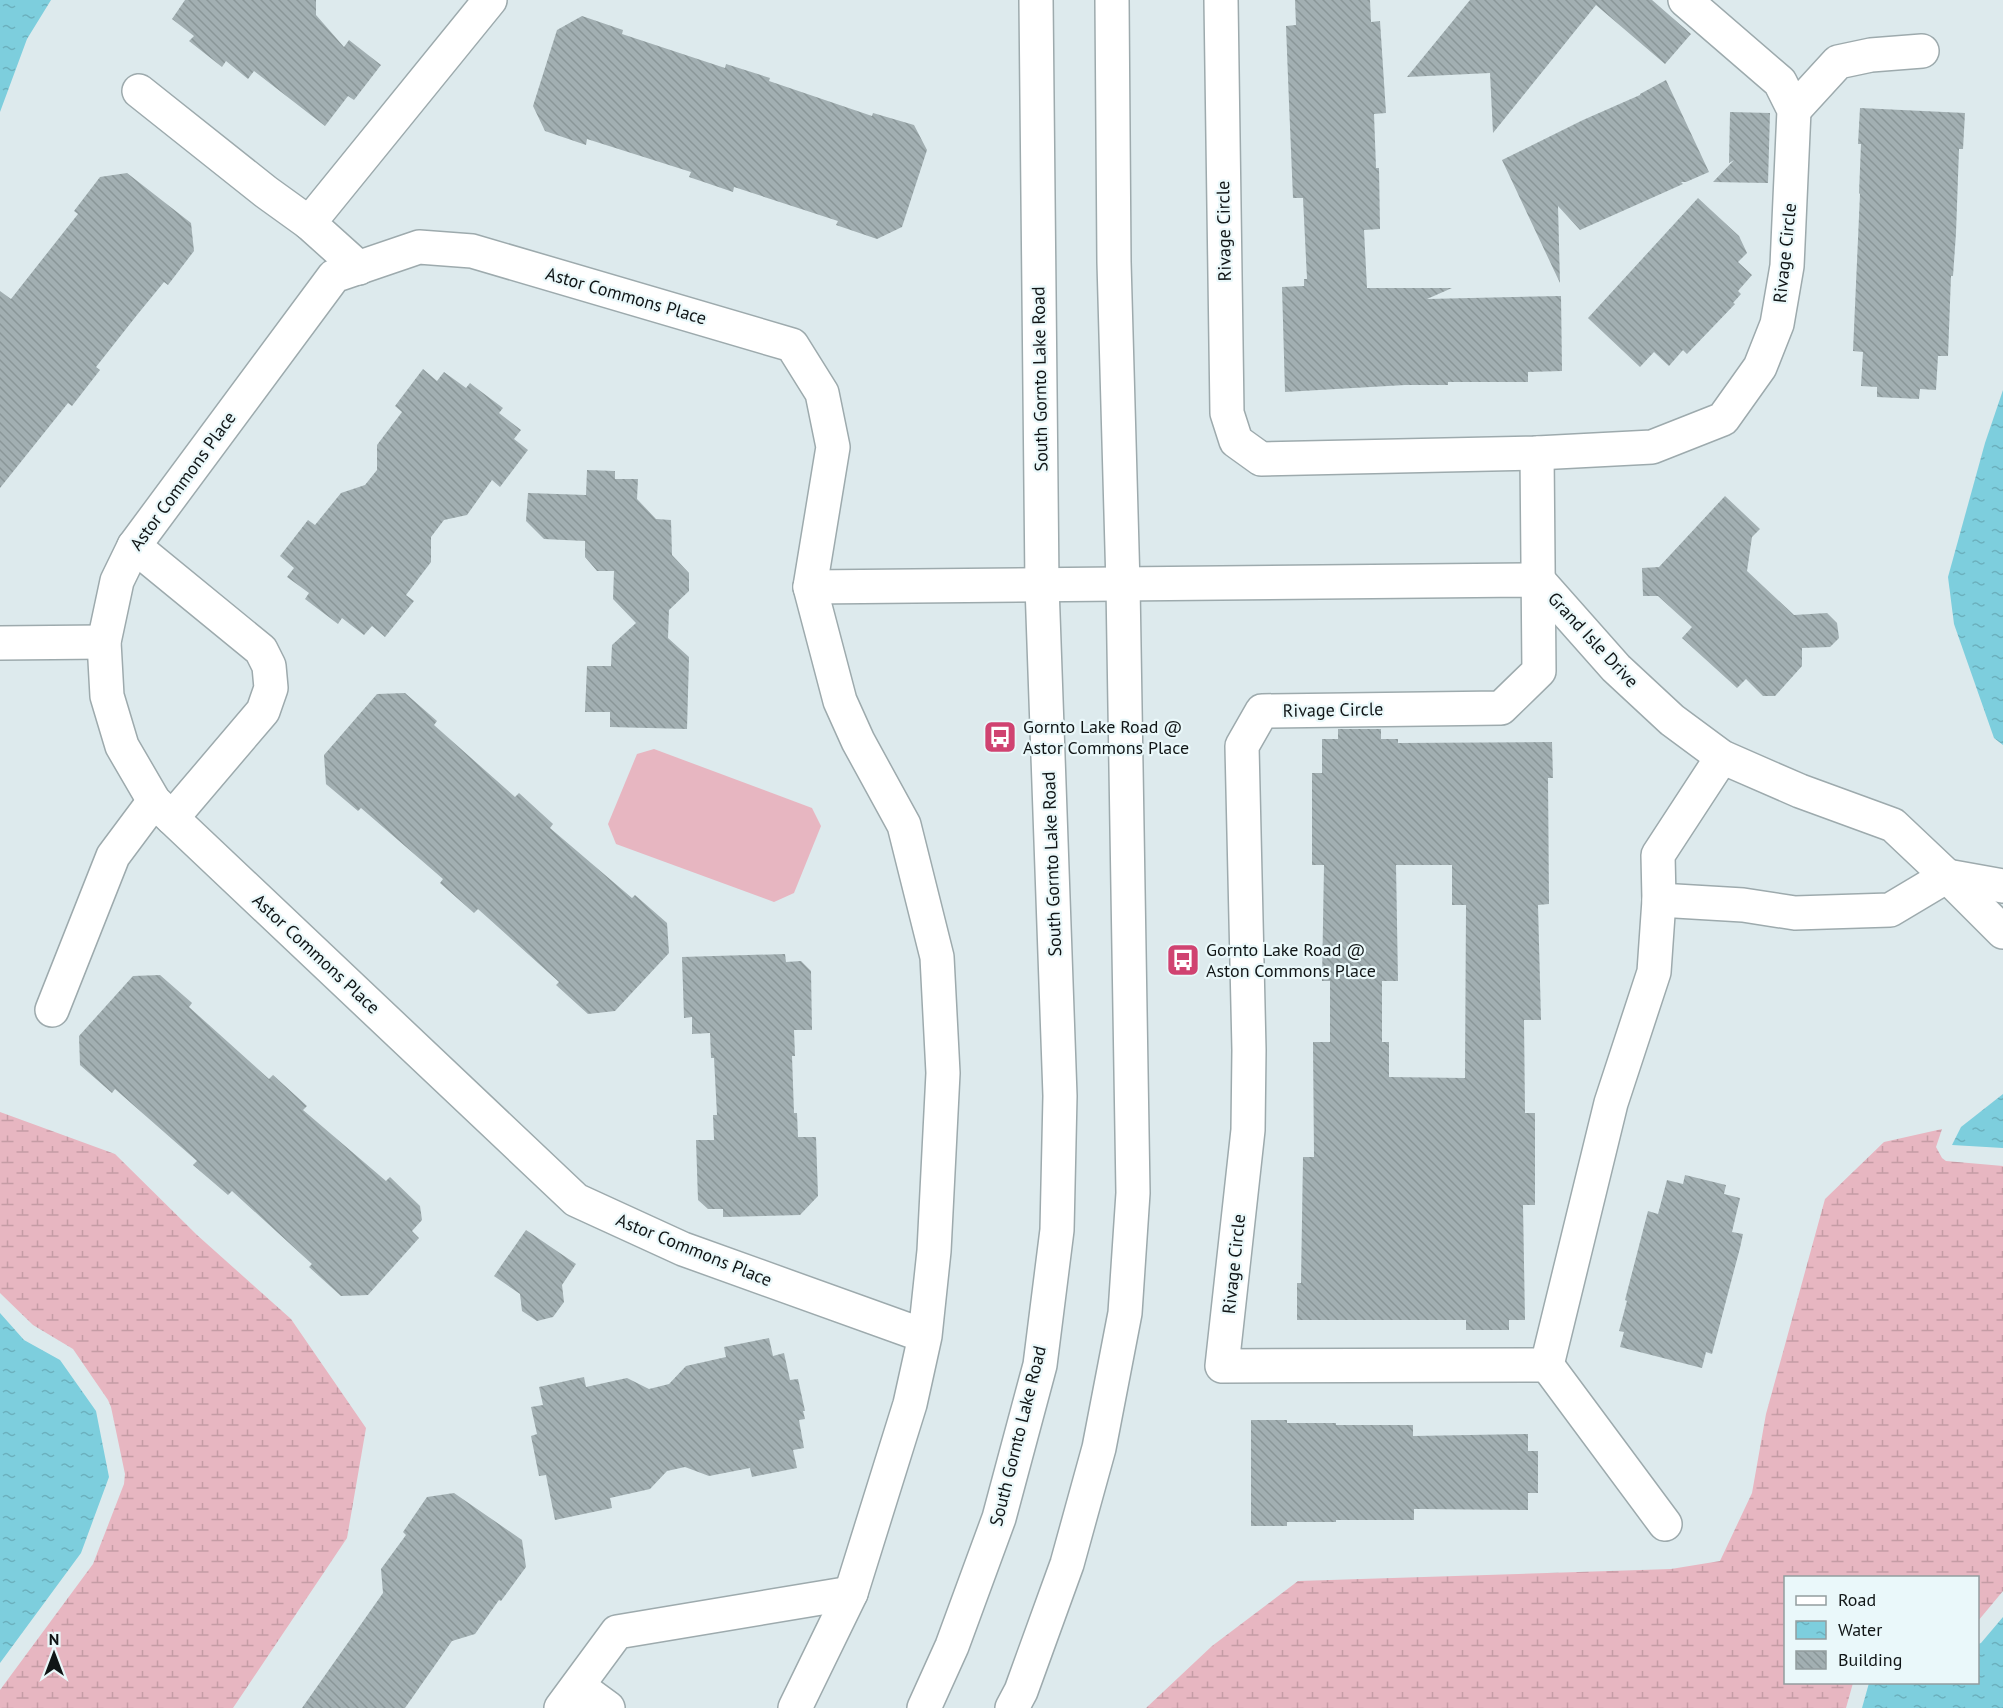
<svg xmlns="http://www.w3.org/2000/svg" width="2003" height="1708" font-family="'PT Sans',sans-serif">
<defs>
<pattern id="wetland-marsh" width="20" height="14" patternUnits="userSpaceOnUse" patternTransform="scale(1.5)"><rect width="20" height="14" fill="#e7b6c1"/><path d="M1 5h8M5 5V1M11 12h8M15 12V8" fill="none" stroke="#c59ca5"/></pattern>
<pattern id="water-ripples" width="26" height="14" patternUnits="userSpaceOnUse" patternTransform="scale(1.5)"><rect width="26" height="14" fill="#7dcedd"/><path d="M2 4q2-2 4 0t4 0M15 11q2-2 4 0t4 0" fill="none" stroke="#6bb0bd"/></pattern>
<pattern id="building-back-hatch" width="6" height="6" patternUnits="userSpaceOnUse" patternTransform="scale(1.5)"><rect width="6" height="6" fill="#a2afb2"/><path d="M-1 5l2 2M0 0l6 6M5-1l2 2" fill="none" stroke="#8a9698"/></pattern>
</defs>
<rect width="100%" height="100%" fill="#ddeaed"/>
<polygon fill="#e7b6c1" points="654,749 812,808 821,826 794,893 774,902 616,844 608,824 637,754"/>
<g fill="url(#wetland-marsh)">
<polygon points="0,1112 115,1154 197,1235 291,1319 366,1428 347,1538 233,1708 0,1708 0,1690 93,1564 124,1484 125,1474 111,1407 108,1400 73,1349 33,1325 0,1293"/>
<polygon points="1942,1129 1936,1147 1942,1158 1946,1161 2003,1166 2003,1591 1978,1621 1978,1578 1786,1578 1786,1682 1853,1683 1846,1708 1146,1708 1212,1646 1298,1581 1671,1569 1720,1561 1752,1493 1766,1414 1825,1199 1884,1142"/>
</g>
<g fill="url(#water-ripples)">
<polygon points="0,0 51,0 27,39 0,112"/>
<polygon points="2003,390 2003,745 1994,738 1954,624 1948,577 1985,443"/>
<polygon points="2003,1094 2003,1148 1952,1145 1961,1127"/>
<polygon points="0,1313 24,1340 60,1360 96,1411 109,1477 81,1553 0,1663"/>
<polygon points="2003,1617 2003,1708 1862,1708 1869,1683 1978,1682 1978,1644 1981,1643"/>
</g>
<g fill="url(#building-back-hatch)" fill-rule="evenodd">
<polygon points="185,0 316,0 316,15 344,47 349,40 381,65 354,100 348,96 325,126 254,71 248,79 226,61 222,67 189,41 194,36 172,19"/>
<polygon points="1295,0 1370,0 1371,22 1380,21 1386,113 1374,114 1376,168 1379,168 1380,229 1364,230 1367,288 1452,288 1427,299 1561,296 1562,371 1528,372 1528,382 1448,382 1448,385 1405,385 1285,392 1282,287 1304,286 1304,279 1307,279 1303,198 1293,198 1289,103 1286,26 1296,25"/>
<polygon points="1470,0 1652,0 1691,34 1665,64 1596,5 1493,133 1490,73 1407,77"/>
<polygon points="582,16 623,30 622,34 725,68 726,64 770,78 769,81 872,116 873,113 914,125 927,150 902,227 877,239 836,225 838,221 734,187 733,192 689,177 691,172 587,139 586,145 545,131 533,106 557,30"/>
<polygon points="1666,80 1709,172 1686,182 1681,182 1683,184 1580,230 1558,206 1560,283 1502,160 1583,120 1640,95 1640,94"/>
<polygon points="1860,108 1965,113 1963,149 1959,149 1956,233 1953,276 1951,276 1948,356 1938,356 1936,390 1920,389 1919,399 1877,397 1877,387 1861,386 1863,352 1853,351 1860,194 1859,193 1861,144 1858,144"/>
<polygon points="1730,112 1770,113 1768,183 1713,182 1734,160 1729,163"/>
<polygon points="127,173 191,223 194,251 168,285 164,282 137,315 96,367 100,370 72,406 68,403 0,488 0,291 11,299 78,214 74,211 100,177"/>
<polygon points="1698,198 1739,236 1747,253 1738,262 1752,275 1738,291 1741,294 1733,303 1735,304 1687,354 1683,350 1669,366 1654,352 1640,367 1588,318"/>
<polygon points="423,369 437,381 444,372 466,388 470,383 475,387 503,408 499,413 521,430 514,439 528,450 500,487 492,480 467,515 444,520 431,537 431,562 406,595 414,601 385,637 372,626 364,635 342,618 338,624 305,599 309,593 287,577 294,568 280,556 308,520 315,525 341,493 365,485 377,470 377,445 402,412 395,406"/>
<polygon points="587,470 615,471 615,479 638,479 637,499 656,519 671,520 672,555 689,573 689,591 669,610 668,638 689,657 687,729 610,727 610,712 585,712 587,666 611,666 612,645 636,623 613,599 614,571 597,571 585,557 585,541 544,539 526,521 528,493 586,495"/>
<polygon points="1725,496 1760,529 1752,537 1747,571 1794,615 1827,613 1837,623 1839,638 1830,647 1802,648 1802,666 1775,696 1763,696 1746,679 1737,688 1682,638 1692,627 1658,596 1643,596 1642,568 1659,567"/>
<polygon points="405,693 437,721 434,725 515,797 519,793 553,824 550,828 632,898 635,895 667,923 669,953 615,1011 588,1014 556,985 559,982 478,909 474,913 440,883 443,879 361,808 358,811 326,784 324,755 377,694"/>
<path d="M1338 729H1381V739H1398V743L1552 742 1553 778H1548L1549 904 1538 905 1541 1020H1524L1525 1113H1535V1205H1523L1525 1320H1509V1330H1466V1320H1297V1283H1301L1303 1157H1314L1313 1042H1330V981H1322L1324 865H1312V773H1322V739H1338ZM1396 865H1452V905H1466L1465 1078 1389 1077V1042H1382V981H1398Z"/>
<polygon points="785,954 786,962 801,961 811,971 812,1030 794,1030 795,1056 792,1056 794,1113 797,1113 798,1137 816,1137 818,1196 800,1215 723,1217 723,1209 708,1209 698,1200 696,1140 714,1140 713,1115 717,1115 714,1058 711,1058 710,1033 692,1034 692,1017 684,1018 682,957"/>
<polygon points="160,975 192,1003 189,1007 269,1079 273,1075 307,1106 303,1110 386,1181 390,1177 420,1206 422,1220 412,1231 419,1238 368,1295 341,1296 309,1267 312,1264 232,1191 228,1195 193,1165 197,1161 115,1089 112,1093 80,1065 79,1036 133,976"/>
<polygon points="1685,1175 1726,1185 1724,1194 1740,1198 1732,1232 1743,1234 1740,1248 1712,1354 1706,1352 1702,1368 1620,1347 1624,1332 1619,1331 1627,1301 1625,1300 1648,1211 1658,1214 1667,1180 1683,1184"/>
<polygon points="526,1230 576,1264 562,1285 564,1302 553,1317 537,1321 522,1311 520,1294 494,1276"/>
<polygon points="769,1338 773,1356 784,1353 790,1380 798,1379 805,1411 803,1411 805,1419 799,1420 804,1448 793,1450 797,1468 752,1477 750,1468 709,1476 685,1467 667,1471 650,1489 610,1498 612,1508 555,1520 546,1475 539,1476 531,1436 537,1434 531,1407 543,1405 539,1387 584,1377 586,1387 627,1378 649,1389 669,1384 686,1366 726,1357 724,1347"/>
<polygon points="1251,1420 1287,1420 1287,1423 1336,1423 1336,1425 1413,1425 1413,1436 1528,1434 1528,1451 1538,1451 1538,1493 1528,1493 1528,1510 1414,1509 1414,1520 1336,1520 1336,1522 1287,1522 1287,1526 1251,1526"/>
<polygon points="454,1493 522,1540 526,1567 501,1601 499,1600 475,1634 452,1641 405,1708 302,1708 383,1593 381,1569 406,1535 403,1532 427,1497"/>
</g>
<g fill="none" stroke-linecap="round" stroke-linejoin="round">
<g stroke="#9daaad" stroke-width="36">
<g id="minor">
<polyline points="1221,0 1227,413 1236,441 1261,459 1537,453 1652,447 1723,419 1760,367 1777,324 1787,266 1794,110 1780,82 1685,0"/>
<polyline points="139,91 266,192 309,223"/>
<polyline points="1794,110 1838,62 1871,55 1922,51"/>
<polyline points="359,268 309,223 490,0"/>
<polyline points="1537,453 1539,671 1501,708 1262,711 1242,746 1249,1050 1248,1130 1222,1366 1547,1365 1611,1103 1654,972 1659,900 1658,855 1722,757"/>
<polyline points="134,546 261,650 269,666 271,688 263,711 172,818"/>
<polyline points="810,587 1538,580 1616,668 1672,720 1722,757 1800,791 1893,825 1947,876 2003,932"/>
<polyline points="0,643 104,642"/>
<polyline points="1947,876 2003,886"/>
<polyline points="1659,900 1743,905 1795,913 1890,910 1947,876"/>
<polyline points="52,1010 113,856 154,801"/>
<polyline points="1547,1365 1665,1524"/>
<polyline points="578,1686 608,1708"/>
<polyline points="561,1708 617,1632 851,1593"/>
<polyline points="795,1708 851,1593 910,1404 925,1336 934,1251 943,1073 937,957 904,825 858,741 840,701 810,587 833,447 822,393 792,345 472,251 419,247 334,276 134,546 117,581 104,642 107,696 122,746 154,801 576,1200 683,1249 925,1336"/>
<polyline points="924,1708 952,1646 999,1518 1040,1365 1057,1230 1060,1096 1042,586 1036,0"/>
<polyline points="1012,1708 1021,1691 1067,1564 1099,1448 1125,1313 1133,1193 1123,585 1114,262 1112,0"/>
</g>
</g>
<use href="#minor" stroke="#fff" stroke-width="33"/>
</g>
<defs>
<g id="bus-square" transform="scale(1.725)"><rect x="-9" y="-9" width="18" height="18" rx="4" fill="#d04371" stroke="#eaf8fa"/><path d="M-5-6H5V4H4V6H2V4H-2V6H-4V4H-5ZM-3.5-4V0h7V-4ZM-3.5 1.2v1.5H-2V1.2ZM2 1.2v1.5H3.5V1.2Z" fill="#fff"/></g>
</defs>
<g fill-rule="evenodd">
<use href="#bus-square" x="1000" y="737"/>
<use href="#bus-square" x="1183" y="960"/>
</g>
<g text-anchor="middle" stroke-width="4.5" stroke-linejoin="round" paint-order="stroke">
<g font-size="18" fill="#101516" stroke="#eaf8fa">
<text transform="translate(1224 231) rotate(-91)" y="6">Rivage Circle</text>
<text transform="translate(1785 253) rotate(-84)" y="6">Rivage Circle</text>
<text transform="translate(626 296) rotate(16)" y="6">Astor Commons Place</text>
<text transform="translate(1040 379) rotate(-91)" y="6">South Gornto Lake Road</text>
<text transform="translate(183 481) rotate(-54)" y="6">Astor Commons Place</text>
<text transform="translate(1593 640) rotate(47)" y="6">Grand Isle Drive</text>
<text transform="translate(1333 710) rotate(-1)" y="6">Rivage Circle</text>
<text transform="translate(1052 864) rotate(-92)" y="6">South Gornto Lake Road</text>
<text transform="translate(316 954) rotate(43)" y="6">Astor Commons Place</text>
<text transform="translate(694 1250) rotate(22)" y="6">Astor Commons Place</text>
<text transform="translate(1234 1264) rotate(-84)" y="6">Rivage Circle</text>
<text transform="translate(1018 1436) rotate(-76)" y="6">South Gornto Lake Road</text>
</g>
<g font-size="18" fill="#101516" stroke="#eaf8fa" text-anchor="start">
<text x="1023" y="733">Gornto Lake Road @<tspan x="1023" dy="21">Astor Commons Place</tspan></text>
<text x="1206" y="956">Gornto Lake Road @<tspan x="1206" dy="21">Aston Commons Place</tspan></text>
</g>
</g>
<rect x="1784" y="1576" width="195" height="108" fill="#eaf8fa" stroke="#939d9f" stroke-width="1.5"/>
<rect x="1796" y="1596" width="30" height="9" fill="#ffffff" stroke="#939d9f" stroke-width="1.5"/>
<text x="1838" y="1606" font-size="18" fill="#101516">Road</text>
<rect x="1796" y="1621" width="30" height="18" fill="url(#water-ripples)" stroke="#939d9f" stroke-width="1.5"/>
<text x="1838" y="1636" font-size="18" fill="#101516">Water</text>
<rect x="1796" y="1651" width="30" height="18" fill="url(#building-back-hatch)" stroke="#939d9f" stroke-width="1.5"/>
<text x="1838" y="1666" font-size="18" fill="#101516">Building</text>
<g transform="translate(54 1654)" stroke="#eaf8fa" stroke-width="4.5" paint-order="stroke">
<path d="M0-4.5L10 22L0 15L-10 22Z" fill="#101516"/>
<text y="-9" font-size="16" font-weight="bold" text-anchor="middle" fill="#101516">N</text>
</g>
</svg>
